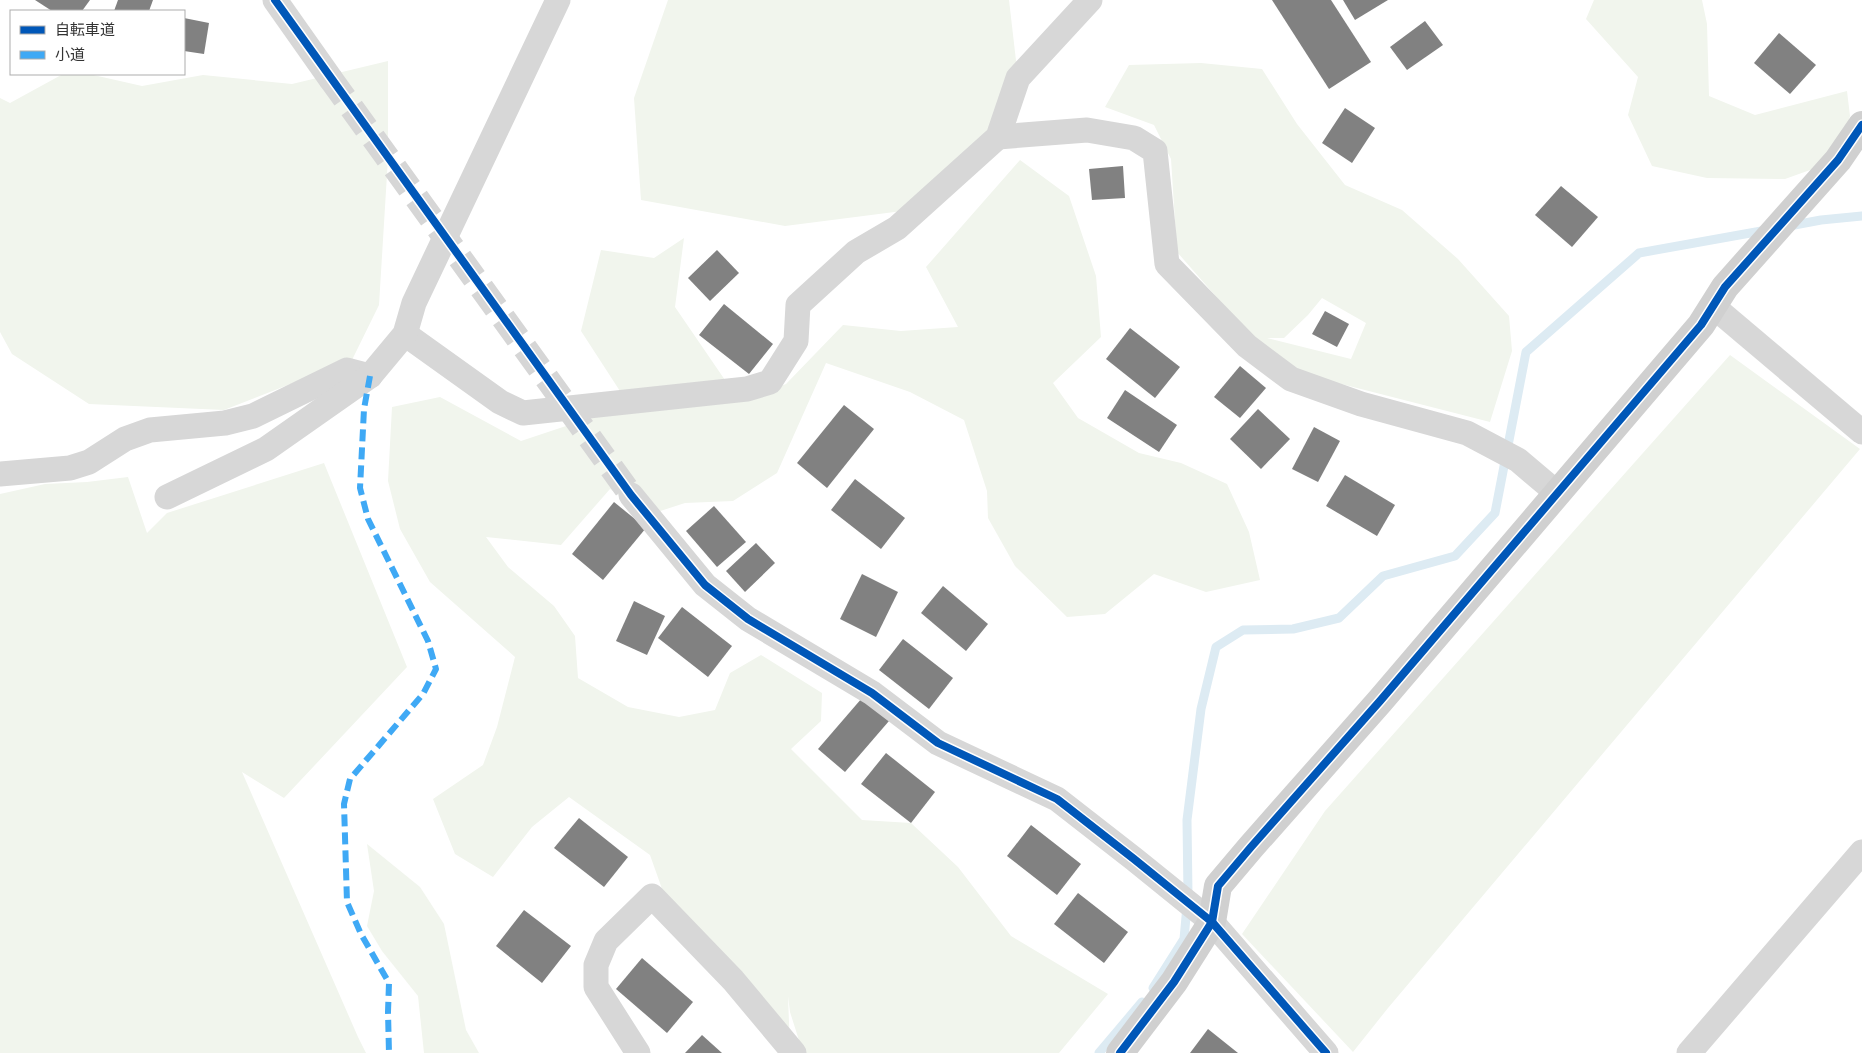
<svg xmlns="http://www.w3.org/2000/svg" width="1862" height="1053" font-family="Poppins,'Noto Sans JP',sans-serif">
<rect width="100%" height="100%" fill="#fff"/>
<g fill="#f1f5ed" fill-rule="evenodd">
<polygon points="668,0 1009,0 1018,78 998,137 918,209 785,226 641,200 634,98"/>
<polygon points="1594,0 1702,0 1707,24 1709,96 1755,115 1847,91 1850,116 1838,160 1785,179 1707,178 1652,166 1628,115 1638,77 1586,19"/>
<polygon points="388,61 388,158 379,305 352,360 224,410 89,404 12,354 0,332 0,98 10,103 63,74 89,74 142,86 203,75 292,84"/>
<path d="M1201 63 1262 69 1297 124 1345 185 1402 210 1458 259 1509 316 1512 351 1490 422 1314 377 1293 370 1248 333 1177 252 1171 159 1154 125 1105 107 1129 65ZM1322 298 1366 323 1351 359 1267 338H1284L1308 315Z"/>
<polygon points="1020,160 1069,196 1096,276 1101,337 1053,383 1078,418 1139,453 1181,463 1227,484 1249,532 1260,580 1206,592 1154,574 1105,614 1067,617 1015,566 988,518 987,491 964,420 910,392 826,363 777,473 733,501 685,503 648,515 610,489 561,545 486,537 508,567 554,606 575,636 578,678 628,707 679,717 715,710 730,673 761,655 822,693 821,721 791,749 862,820 911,823 958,867 1011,936 1108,994 1059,1053 803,1053 790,1012 788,996 790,1049 672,917 650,855 569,797 532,827 493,877 455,854 433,799 483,765 497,727 515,657 430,582 400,529 388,481 392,407 440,397 521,441 629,405 581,331 601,250 654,258 684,238 675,307 740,402 786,384 843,325 901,331 958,327 926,267"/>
<polygon points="1730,355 1860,449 1388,1008 1353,1052 1242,934 1325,811"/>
<polygon points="324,463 407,667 284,798 242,772 358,1037 366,1053 0,1053 0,494 45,484 87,482 128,477 147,533 167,513"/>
<polygon points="367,844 420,887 444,924 466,1030 479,1053 424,1053 418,996 382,951 367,926 374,891"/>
</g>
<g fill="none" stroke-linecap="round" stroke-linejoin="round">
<g stroke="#ddebf3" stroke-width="9">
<polyline points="1789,226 1821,220 1862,216"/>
<polyline points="1153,988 1184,939 1188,895 1187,820 1201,709 1216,647 1243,630 1293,629 1339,618 1383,576 1455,556 1495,513 1526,352 1639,253 1767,230"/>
<polyline points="1099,1053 1142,1002"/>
</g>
</g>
<g fill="#818181">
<polygon points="35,0 90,0 82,11 52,11"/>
<polygon points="118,0 153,0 149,11 114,11"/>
<polygon points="1272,0 1331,0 1371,62 1329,89"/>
<polygon points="1343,0 1388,0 1355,20"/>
<polygon points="184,18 209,23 204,54 184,51"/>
<polygon points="1425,21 1443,45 1407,70 1390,47"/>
<polygon points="1779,33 1816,65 1790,94 1754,63"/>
<polygon points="1345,108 1375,128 1352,163 1322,143"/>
<polygon points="1123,166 1125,198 1092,200 1089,169"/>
<polygon points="1561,186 1598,217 1572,247 1535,215"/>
<polygon points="717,250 739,273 710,301 688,278"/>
<polygon points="724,304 773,344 749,374 699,335"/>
<polygon points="1325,311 1349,324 1337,347 1312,334"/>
<polygon points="1130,328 1180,367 1155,398 1106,359"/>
<polygon points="1240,366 1266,388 1240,418 1214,397"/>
<polygon points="1125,390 1177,425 1159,452 1107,418"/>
<polygon points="844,405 874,429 827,488 797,463"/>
<polygon points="1258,409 1290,439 1261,469 1230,439"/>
<polygon points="1314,427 1340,441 1318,482 1292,469"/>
<polygon points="1345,475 1395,505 1377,536 1326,506"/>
<polygon points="855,479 905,518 881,549 831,510"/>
<polygon points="614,502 646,528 603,580 572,554"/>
<polygon points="714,506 746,542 717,567 686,531"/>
<polygon points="756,543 775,563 745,592 726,571"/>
<polygon points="862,574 898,592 876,637 840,619"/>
<polygon points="943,586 988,624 966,651 921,613"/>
<polygon points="634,601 665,616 647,655 616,641"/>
<polygon points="682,607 732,646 708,677 658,638"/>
<polygon points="903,639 953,678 929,709 879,670"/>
<polygon points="862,698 889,721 845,772 818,749"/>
<polygon points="886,753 935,792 911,823 861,784"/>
<polygon points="579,818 628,857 604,887 554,848"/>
<polygon points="1031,825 1081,864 1057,895 1007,856"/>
<polygon points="1078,893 1128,932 1104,963 1054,924"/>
<polygon points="524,910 571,946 542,983 496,946"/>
<polygon points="642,958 693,1002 667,1033 616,989"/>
<polygon points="1208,1029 1238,1053 1190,1053"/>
<polygon points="702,1035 722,1053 685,1053"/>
</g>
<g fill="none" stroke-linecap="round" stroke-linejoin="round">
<polyline stroke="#d6d6d6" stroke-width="25" stroke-dasharray="25 12" stroke-linecap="butt" points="330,78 631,495"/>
<g stroke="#d7d7d7" stroke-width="25">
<polyline points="275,0 330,78"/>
<polyline points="998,137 1087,130 1134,138 1155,151 1167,264 1247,346 1291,379 1361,404 1467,433 1518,460 1557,493"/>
<polyline points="1714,307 1862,432"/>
<polyline points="405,334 500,402 523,413 747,389 770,382 796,341 798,305 856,252 897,228 998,137 1018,78 1090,0"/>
<polyline points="0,474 70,468 89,462 125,439 150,430 225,423 253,416 347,370 370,376"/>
<polyline points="631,495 705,585 748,619 872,693 938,743 1057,799 1134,859 1212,922 1326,1053"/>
<polyline points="167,497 266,449 370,376 405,334 414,303 558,0"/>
<polyline points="638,1053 596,987 596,965 606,941 652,896 733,980 794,1053"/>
<polyline points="1689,1053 1862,852"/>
</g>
<polyline stroke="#d0d0d0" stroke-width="28" points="1120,1053 1174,982 1212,922 1218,886 1251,847 1380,701 1701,325 1725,287 1838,160 1862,125"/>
<polyline stroke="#3fa9f5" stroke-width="6" stroke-dasharray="12 6" stroke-linecap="butt" points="370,376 364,409 360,488 368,519 428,641 436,669 423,694 350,779 344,804 347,902 361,934 389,983 388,1012 389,1053"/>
<g stroke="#fff" stroke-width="11">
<g id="cycleway">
<polyline points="275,0 631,495 705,585 748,619 872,693 938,743 1057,799 1134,859 1212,922 1326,1053"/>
<polyline points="1120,1053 1174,982 1212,922 1218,886 1251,847 1380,701 1701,325 1725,287 1838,160 1862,125"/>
</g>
</g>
<use href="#cycleway" stroke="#0057b8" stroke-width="8"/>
</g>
<rect x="10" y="10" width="175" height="65" fill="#ffffff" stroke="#adadad"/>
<rect x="20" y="26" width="25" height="8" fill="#0057b8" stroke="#adadad"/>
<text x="55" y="35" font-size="15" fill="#333333">自転車道</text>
<rect x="20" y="51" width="25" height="8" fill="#3fa9f5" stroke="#adadad"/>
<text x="55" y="60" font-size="15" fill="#333333">小道</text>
</svg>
